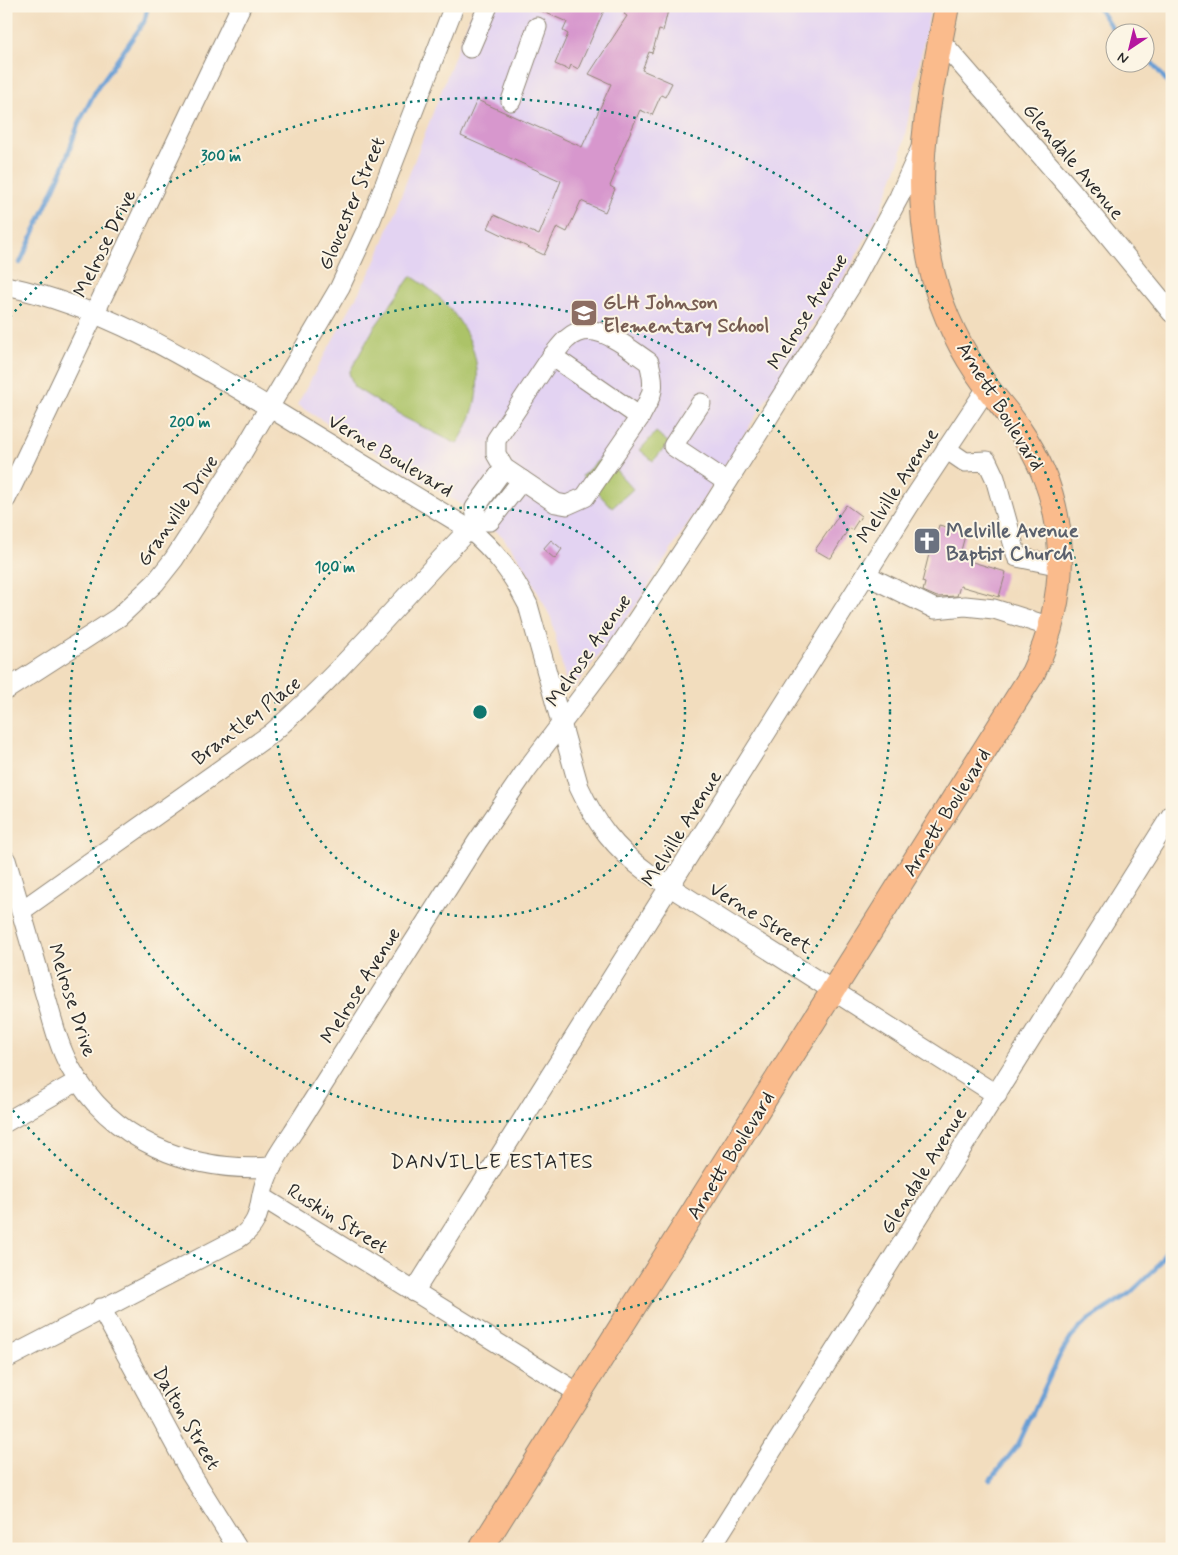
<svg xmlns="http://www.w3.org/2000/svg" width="1178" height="1555" font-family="Mynerve,sans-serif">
<rect width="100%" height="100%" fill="#fcf5e5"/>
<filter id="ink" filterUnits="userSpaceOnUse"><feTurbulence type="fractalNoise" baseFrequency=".02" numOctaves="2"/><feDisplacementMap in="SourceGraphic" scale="10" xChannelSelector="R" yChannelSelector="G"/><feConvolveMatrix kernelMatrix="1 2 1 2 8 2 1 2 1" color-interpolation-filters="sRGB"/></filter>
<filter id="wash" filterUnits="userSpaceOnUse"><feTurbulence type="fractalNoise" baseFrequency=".0096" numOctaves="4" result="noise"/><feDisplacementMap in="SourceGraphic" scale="20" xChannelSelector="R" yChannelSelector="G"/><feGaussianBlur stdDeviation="1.12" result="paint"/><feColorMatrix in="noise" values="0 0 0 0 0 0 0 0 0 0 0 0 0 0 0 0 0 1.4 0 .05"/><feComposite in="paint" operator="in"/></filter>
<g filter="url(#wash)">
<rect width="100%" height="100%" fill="#f2ddbe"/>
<polygon fill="#e3d3f2" points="474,6 931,6 900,160 878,216 849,269 637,604 573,689 567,686 551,618 525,567 503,537 475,513 297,405 375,263"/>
<g fill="#acc368" stroke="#6c774a">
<path d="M411 276C473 314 499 379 457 444L399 415 354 387 349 373 374 328Z"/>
<polygon points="656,432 669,443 653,461 640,450"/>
<polygon points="603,456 633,489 612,508 582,476"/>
</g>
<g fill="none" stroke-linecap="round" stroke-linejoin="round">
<g stroke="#669dd4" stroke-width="4.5">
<polyline points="1097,6 1116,34"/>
<polyline points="1146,55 1172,88"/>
<polyline points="20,263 63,168 78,125 96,90 144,22 148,6"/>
<polyline points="990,1480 1018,1445 1059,1357 1071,1337 1087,1321 1130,1293 1155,1269 1172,1242"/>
</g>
</g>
<g id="blocks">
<g fill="#d797cd">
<polygon points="530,6 606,6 578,69 571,65 569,70 555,64 568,34 563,31 567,22"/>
<polygon points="629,6 669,6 663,31 659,30 652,53 649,52 642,70 672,83 665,97 661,95 652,115 640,110 614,170 616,172 610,186 615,189 605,212 581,201 567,232 557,227 544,255 488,228 494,215 539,235 561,181 461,136 477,100 582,147 611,84 589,74 627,16 624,14"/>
<polygon points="846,505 861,516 852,530 849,528 831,558 829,558 815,550"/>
<polygon points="939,525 966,532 959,558 1006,572 999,597 960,586 957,596 937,597 923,591 925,583 922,582 929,554 926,553 932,532 937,533"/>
<polygon points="551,540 562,549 555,559 543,549"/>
</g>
</g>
</g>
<g filter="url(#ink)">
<use href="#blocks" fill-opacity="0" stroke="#8e8474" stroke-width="1"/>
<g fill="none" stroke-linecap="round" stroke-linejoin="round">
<g stroke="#8e8474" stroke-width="21">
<g id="minor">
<polyline points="940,40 1072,191 1172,313"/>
<polyline points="470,48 488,6"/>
<polyline points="511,101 537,27"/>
<path d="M6 286C104 307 187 358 272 409 338 449 404 489 469 529 496 551 513 575 528 605L579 787C595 822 615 849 647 872L997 1095"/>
<polygon points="552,356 640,417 585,497 567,505 556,503 504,468 496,454 496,440"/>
<path d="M552 356C557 351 561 344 567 339 593 315 627 348 649 362 656 388 653 394 640 417"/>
<polyline points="701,403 673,446 727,482"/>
<polyline points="946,449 965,462 987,461 995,478 1017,557 1061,566"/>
<polyline points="6,499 241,6"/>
<polyline points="477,521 475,508 504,468"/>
<polyline points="866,575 935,609 965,606 994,609 1051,627"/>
<polyline points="6,690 119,617 155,583 174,559 241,455 340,287 371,220 454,6"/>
<path d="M6 860C19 904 32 948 44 991 52 1017 57 1043 70 1067 110 1141 191 1173 272 1167"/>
<path d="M21 911 272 733C346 668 408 591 477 521H490L522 480"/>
<polyline points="6,1122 78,1081"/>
<polyline points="262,1197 580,1394"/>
<polyline points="414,1292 914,498 987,388"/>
<polyline points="101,1308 190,1472 238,1549"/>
<path d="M6 1359 239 1238C264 1221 257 1204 266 1180 272 1163 283 1147 293 1132L477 842 527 769 617 650 708 513 851 286 899 197 920 150"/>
<polyline points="710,1549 1172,814"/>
</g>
</g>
<g stroke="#8e8474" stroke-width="26">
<path id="major" d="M481 1549 1033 673C1071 592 1071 504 1019 429 1010 414 997 401 987 387 963 354 943 315 933 275 909 178 929 101 947 6"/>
</g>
<use href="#minor" stroke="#fff" stroke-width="19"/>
<use href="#major" stroke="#fabb8c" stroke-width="24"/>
</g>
</g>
<g fill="none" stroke="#0f766e" stroke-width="2.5" stroke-dasharray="2.5 5">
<circle cx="480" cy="712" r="205"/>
<circle cx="480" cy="712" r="410"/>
<path d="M10 317A614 614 0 1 1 10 1107"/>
</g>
<defs>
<g id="school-square" transform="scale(1.4375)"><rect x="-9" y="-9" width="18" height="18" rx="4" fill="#8d6e63" stroke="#fcf5e5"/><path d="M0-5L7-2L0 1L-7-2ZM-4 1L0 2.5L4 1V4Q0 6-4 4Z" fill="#fff"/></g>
<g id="church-square" transform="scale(1.4375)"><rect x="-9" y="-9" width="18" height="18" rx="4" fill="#6b7280" stroke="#fcf5e5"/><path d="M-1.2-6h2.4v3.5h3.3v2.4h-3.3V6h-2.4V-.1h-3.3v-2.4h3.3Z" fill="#fff"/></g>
</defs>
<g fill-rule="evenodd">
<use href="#school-square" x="584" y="313"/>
<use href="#church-square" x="927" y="541"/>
</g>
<g text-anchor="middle" stroke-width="4" stroke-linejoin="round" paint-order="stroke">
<g font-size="20" fill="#2b2b2b" stroke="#fcf5e5">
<text transform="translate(1074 161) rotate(50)" y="7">Glendale Avenue</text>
<text transform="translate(351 203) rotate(-67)" y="7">Gloucester Street</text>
<text transform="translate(104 243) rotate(-64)" y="7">Melrose Drive</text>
<text transform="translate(807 311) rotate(-58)" y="7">Melrose Avenue</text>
<text transform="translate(1001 406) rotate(58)" y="7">Arnett Boulevard</text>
<text transform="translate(391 455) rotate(31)" y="7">Verne Boulevard</text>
<text transform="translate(897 485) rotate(-57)" y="7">Melville Avenue</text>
<text transform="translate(177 510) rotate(-56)" y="7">Granville Drive</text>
<text transform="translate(588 650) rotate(-55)" y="7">Melrose Avenue</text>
<text transform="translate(246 720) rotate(-38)" y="7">Brantley Place</text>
<text transform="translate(946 812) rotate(-58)" y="7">Arnett Boulevard</text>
<text transform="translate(681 828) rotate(-58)" y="7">Melville Avenue</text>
<text transform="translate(761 917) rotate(32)" y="7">Verne Street</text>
<text transform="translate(360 985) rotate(-58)" y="7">Melrose Avenue</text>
<text transform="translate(73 1000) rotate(72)" y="7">Melrose Drive</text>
<text transform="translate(730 1155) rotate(-58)" y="7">Arnett Boulevard</text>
<text transform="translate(923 1170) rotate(-58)" y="7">Glendale Avenue</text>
<text transform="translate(338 1218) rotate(32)" y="7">Ruskin Street</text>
<text transform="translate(187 1418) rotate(60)" y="7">Dalton Street</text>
</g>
<g font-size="20" font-weight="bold" fill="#785e54" stroke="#fcf5e5" text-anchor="start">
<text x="603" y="309">GLH Johnson<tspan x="603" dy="23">Elementary School</tspan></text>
</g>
<g font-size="20" font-weight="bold" fill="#5b616d" stroke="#fcf5e5" text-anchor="start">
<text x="946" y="537">Melville Avenue<tspan x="946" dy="23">Baptist Church</tspan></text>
</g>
<g font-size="21" letter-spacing="1" fill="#2b2b2b" stroke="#fcf5e5">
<text x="492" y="1168">DANVILLE ESTATES</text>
</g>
</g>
<circle cx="480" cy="712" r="8" fill="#0f766e" stroke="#fcf5e5" stroke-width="2.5"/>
<g font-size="15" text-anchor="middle" font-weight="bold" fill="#0f766e" stroke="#fcf5e5" stroke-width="4" stroke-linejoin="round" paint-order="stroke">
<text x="221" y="161">300 m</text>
<text x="190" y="427">200 m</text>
<text x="335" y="572">100 m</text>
</g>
<rect width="1178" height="1555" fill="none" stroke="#fcf5e5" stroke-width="25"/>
<g transform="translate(1130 48) rotate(215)"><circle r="24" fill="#fcf5e5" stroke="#a8a49b"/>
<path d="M0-4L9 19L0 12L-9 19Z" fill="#b5179e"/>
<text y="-8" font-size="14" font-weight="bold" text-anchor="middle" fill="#2b2b2b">N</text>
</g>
</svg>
